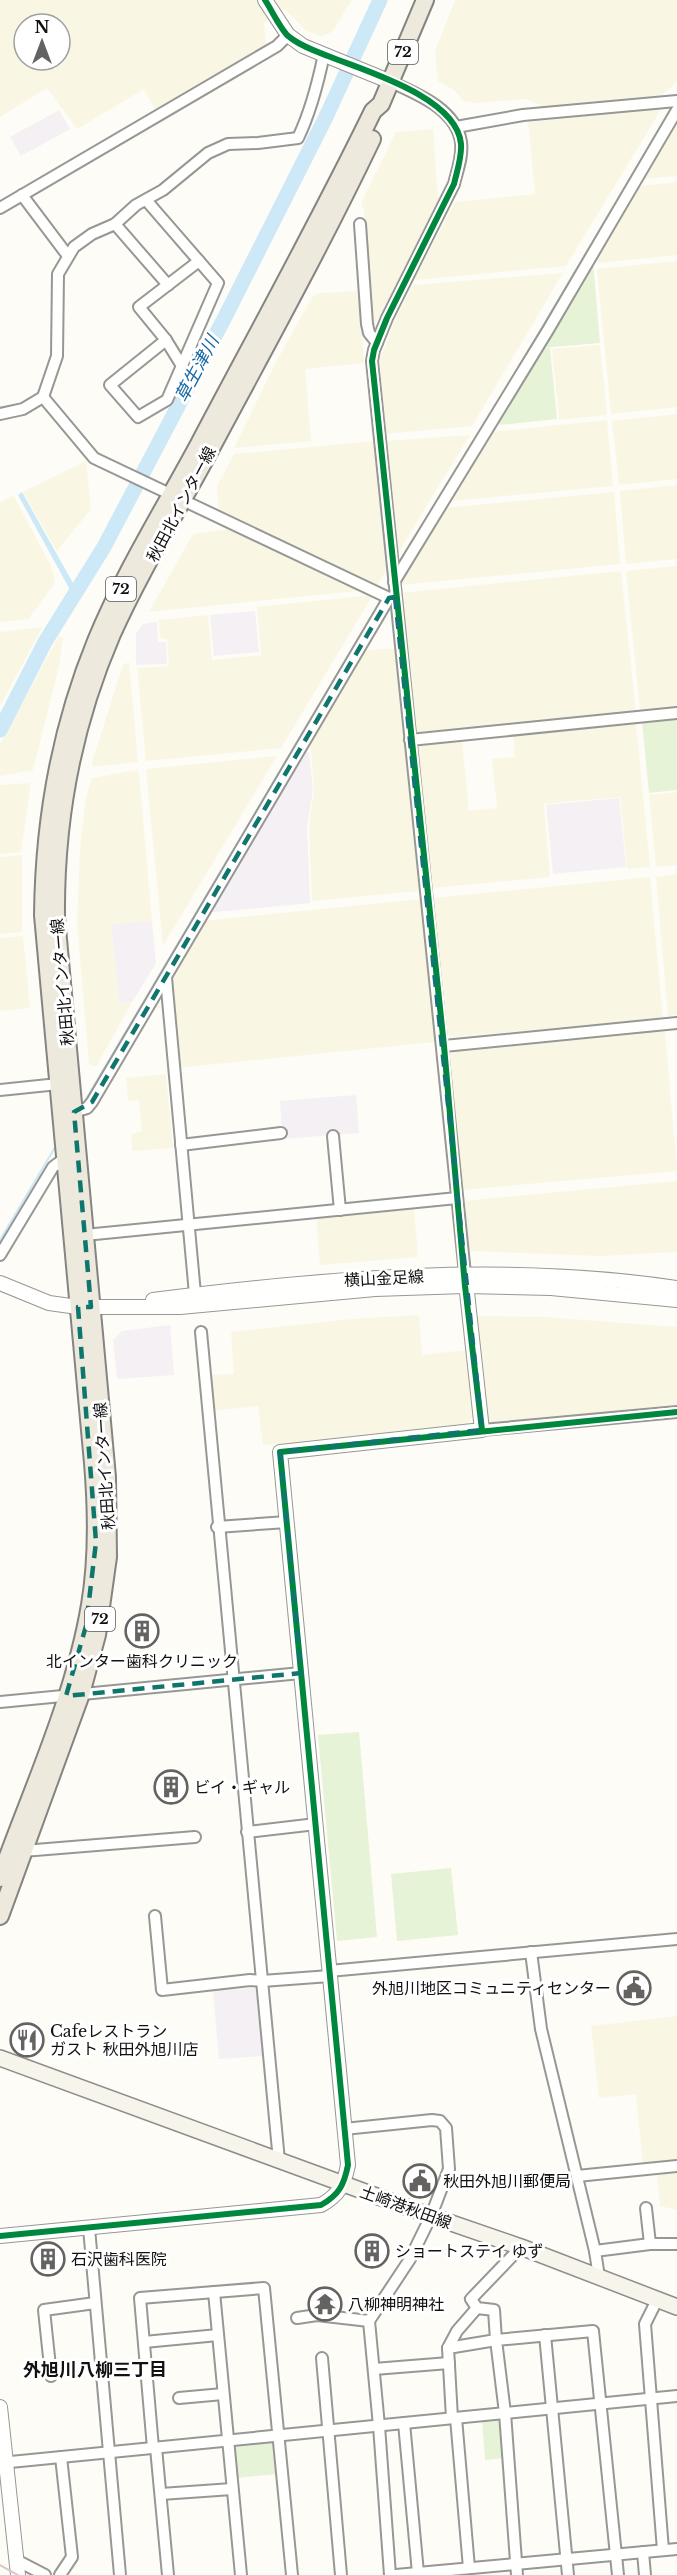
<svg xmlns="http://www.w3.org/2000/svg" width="677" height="2575" font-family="'Libre Baskerville','Noto Sans JP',serif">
<rect width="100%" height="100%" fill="#fdfcf7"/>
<g fill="#f5f0f3">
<polygon points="59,110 70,129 21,156 10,137"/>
<polygon points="255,611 259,652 214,656 210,615"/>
<polygon points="157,622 158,642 166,642 167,664 136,665 136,634 143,624"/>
<polygon points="303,751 309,752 313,790 307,827 310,903 206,913"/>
<polygon points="619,798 626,867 553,874 546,805"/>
<polygon points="152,921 156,963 132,1002 119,1003 111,924"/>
<polygon points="356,1095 359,1133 283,1139 280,1101"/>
<polygon points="170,1325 174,1375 117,1379 113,1340 122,1331"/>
<polygon points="256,1988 263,2056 219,2059 213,1990"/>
</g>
<g fill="#f9f7e4" fill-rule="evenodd">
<path d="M0 0H352L332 32 322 36 306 31 285 9 264 23 266 46 155 109 144 89 77 129 47 88 0 117ZM24 24H60V60H24Z"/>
<polygon points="455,0 677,0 677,79 673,86 660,96 546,107 525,99 476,103 464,101 454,90 438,81 435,51"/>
<polygon points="662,108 566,266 414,280 455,202 535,194 528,122"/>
<polygon points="677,121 677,176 641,179"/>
<polygon points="433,129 438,200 373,329 364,210 361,203 396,132"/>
<polygon points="677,182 677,255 598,263 597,255 641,186"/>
<polygon points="677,261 677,407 611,414 597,269"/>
<polygon points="563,273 472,426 384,434 380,359 397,316 413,285"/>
<polygon points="359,291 364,363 305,369 311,441 234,448 274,366 312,297 320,293"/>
<polygon points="600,345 607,415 559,420 552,349"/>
<polygon points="677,414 677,479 619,485 612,421"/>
<polygon points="607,420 613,486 452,501 452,492 491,432"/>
<polygon points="470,435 396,556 385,441"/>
<polygon points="375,441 386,570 377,586 219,513 217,486 234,454"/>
<polygon points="86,461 91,509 57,551 23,492"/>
<polygon points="677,485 677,559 626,564 620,491"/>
<polygon points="614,492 620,564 399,585 399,580 445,508"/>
<polygon points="13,495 51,566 55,578 53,586 28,619 0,622 0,503"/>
<polygon points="229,529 366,590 149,612 193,534"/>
<polygon points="677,566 677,707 640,710 626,571"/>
<polygon points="621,571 636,712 414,734 400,593"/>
<polygon points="373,595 281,748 146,761 137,668 169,666 167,639 160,638 159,620 208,615 212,660 261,655 257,607"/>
<polygon points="42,627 42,628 0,706 0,632"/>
<polygon points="59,636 63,639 59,666 33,770 0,776 0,744"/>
<polygon points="395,648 419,891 312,901 309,826 314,791 311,749 308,743 361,651"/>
<polygon points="129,662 138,762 93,767 92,762 123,665"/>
<polygon points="636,723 650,867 627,869 620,797 544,804 550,877 431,888 417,745 462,741 469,811 497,808 492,759 515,757 513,734"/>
<polygon points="277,756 163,946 146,769"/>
<polygon points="137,770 139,774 152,921 111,924 119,1003 132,1002 96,1067 89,1064 77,924 80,848 86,797 92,778"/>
<polygon points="31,783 21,852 0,854 0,785"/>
<polygon points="677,792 677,865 656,867 649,795"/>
<polygon points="22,855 22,932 0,934 0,857"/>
<polygon points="677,874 677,1015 668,1016 656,877"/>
<polygon points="650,877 663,1019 452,1037 448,1034 433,898"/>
<polygon points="421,899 435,1042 176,1068 169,982 202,921"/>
<polygon points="23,936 30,1008 0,1011 0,938"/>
<polygon points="665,1030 677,1171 461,1190 448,1053"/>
<polygon points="166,1074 173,1148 132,1151 131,1134 142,1131 139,1100 128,1101 126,1078"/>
<polygon points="677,1181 677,1252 601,1256 470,1251 463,1201"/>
<polygon points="414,1207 418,1257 320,1265 316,1215"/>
<polygon points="419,1315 422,1355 466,1350 473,1416 466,1426 263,1445 258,1406 212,1411 210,1375 234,1374 231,1332 351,1319"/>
<polygon points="476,1316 544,1317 677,1327 677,1405 492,1424 485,1419"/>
<polygon points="677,2016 677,2161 643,2165 636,2094 599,2098 591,2026"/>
<polygon points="677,2173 677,2210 660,2206 657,2175"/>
</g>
<g fill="#e7f3d7">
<polygon points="593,262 600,343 541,348"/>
<polygon points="550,348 557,419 500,425 498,420 540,349"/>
<polygon points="677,718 677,790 649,793 642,721"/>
<polygon points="359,1732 377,1937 337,1941 318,1735"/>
<polygon points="451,1868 458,1935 397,1941 391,1874"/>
<polygon points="501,2418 505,2458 485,2460 482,2420"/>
<polygon points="273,2441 277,2474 236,2478 234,2445"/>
</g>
<polygon fill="#cde8f7" points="22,492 78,592 74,597 18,495"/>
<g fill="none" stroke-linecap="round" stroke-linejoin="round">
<g stroke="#cde8f7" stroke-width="2">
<polyline points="492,412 674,104"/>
<polyline points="83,1104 358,639"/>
<polyline points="0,1240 57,1144"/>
</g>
<polyline stroke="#cde8f7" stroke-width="15" points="0,730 45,642 104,547 225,317 325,119 380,0"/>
<g stroke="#979795" stroke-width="14">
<g id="minor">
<path d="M391 82C417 94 456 109 461 142 463 156 457 171 454 184L387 318 374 350 372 361 465 1274"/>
<polyline points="456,127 523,115 677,101"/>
<polyline points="22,195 68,256"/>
<polyline points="146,200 218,283 167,400 138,417 110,385 166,340 182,366"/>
<polyline points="0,208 277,46 288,35"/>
<polyline points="115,224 168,285"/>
<polyline points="360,224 367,324 369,333 377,343"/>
<polyline points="166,340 139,307 199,261"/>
<polyline points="43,397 94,458 389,598"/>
<path d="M0 414 23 409 43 397 57 356 58 274 74 247 92 234 115 224 136 205 163 190 208 153 228 144 258 143 298 138C311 111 318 83 324 54"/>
<polyline points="394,582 548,330 677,110"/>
<polyline points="410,740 677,713"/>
<polyline points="166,978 195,1294"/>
<polyline points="444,1046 677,1023"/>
<polyline points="0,1090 58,1084"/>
<polyline points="74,1112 87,1108 92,1102 389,598 395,597"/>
<polyline points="333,1136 340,1210"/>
<polyline points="181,1145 281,1133"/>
<polyline points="85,1235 457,1198"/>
<polyline points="0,1255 53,1167 65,1158"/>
<polyline points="201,1332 279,2161"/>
<polyline points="482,1430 677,1412"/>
<polyline points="217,1527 287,1522"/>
<polyline points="0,1702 301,1673"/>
<polyline points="247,1832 316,1824"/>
<polyline points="23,1851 195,1837"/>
<polyline points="155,1916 162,1990 250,1980 262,1981 330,1976"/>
<polyline points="531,1952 541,2029 595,2251 599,2277"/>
<polyline points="329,1971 677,1939"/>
<polyline points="344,2129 432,2120 440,2121 446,2128 449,2169 431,2216 410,2259 369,2321 379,2426 390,2575"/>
<polyline points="577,2176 677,2166"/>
<polyline points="646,2208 650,2244"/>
<polyline points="89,2228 120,2575"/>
<polyline points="595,2251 650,2244 677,2244"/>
<polyline points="214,2292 241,2575"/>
<polyline points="657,2300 645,2324 663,2550"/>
<polyline points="297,2318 317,2315 369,2321"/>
<polyline points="545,2335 568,2575"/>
<polyline points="144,2342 218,2335"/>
<polyline points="448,2348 457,2331 477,2308"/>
<polyline points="322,2358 341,2575"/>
<polyline points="374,2369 449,2363"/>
<polyline points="51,2376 44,2310 95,2303"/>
<polyline points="179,2398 223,2394"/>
<polyline points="452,2418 448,2348 496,2340 494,2310 477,2308 471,2299 521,2247"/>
<polyline points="456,2418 469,2568"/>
<polyline points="404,2423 418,2573"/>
<polyline points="153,2448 140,2298 264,2288 292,2575"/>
<polyline points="156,2448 168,2575"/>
<polyline points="0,2463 677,2396"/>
<polyline points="161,2494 232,2489"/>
<polyline points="643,2552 645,2575"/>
<polyline points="16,2560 45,2575"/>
<polyline points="60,2575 72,2557 61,2457"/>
<polyline points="396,2575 677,2549"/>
<polyline points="517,2575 505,2413 496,2340 593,2331 618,2575"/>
</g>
</g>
<g stroke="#979795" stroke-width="16">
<g id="tertiary">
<polyline points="265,0 288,35 303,46 391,82"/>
<polyline points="0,1283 49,1303 78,1307 180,1307 375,1289 465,1286 551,1288 677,1300"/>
<path d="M153 1300C327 1278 503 1262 677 1288"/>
<path d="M0 2236 321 2205C339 2195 344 2185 348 2165L280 1452 482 1430 465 1274"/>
<polyline points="0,2407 18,2575"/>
</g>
</g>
<g stroke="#8e8d8b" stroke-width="18">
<polyline id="secondary" points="0,2058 431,2216 521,2247 677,2307"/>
</g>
<g stroke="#858482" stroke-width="20">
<g id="primary">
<path d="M0 1878C32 1789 74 1699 90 1605 98 1558 97 1511 93 1463L43 915C44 820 60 729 96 641 124 573 164 509 199 444 257 334 318 224 373 111L381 104 425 0"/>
<path d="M0 1916 81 1694 97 1635 108 1557 107 1477 56 917C55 819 73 724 112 634 140 572 176 513 208 454 264 349 321 246 372 139"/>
</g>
</g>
<use href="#minor" stroke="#fffffe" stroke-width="10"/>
<use href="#tertiary" stroke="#fffffe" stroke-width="14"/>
<use href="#secondary" stroke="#f6f4eb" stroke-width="15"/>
<use href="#primary" stroke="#ede9dc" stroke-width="16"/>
<polyline stroke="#d9c6c7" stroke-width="2" points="0,2565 18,2575"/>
<g stroke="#fff" stroke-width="10">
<g id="cycleway">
<path d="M265 0C272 11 279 26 287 35 298 45 315 51 328 56 365 71 457 97 461 144 462 157 457 171 454 184L387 318 374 350 372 361 444 1046 465 1286 482 1430"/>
<path d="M0 2236 321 2205C339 2195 344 2185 348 2165L280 1452 677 1412"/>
</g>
</g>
<use href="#cycleway" stroke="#00873e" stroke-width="6"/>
</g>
<path fill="none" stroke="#0f766e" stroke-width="4.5" stroke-dasharray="12 8" stroke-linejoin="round" d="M395 597 482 1430 280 1452 301 1673 66 1696 86 1626 96 1542 78 1307H91L74 1112 92 1102 389 598Z"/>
<defs>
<g id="building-ring" transform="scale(1.725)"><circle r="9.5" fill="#fff" stroke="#646362" stroke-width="1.5"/><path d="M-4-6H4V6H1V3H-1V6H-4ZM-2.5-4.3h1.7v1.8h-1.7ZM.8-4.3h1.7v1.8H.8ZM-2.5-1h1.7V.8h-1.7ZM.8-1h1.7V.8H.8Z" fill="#646362"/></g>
<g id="civic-ring" transform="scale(1.725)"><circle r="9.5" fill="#fff" stroke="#646362" stroke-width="1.5"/><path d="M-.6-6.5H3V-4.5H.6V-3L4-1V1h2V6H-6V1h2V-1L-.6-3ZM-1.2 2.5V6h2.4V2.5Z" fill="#646362"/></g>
<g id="restaurant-ring" transform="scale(1.725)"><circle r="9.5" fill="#fff" stroke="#646362" stroke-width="1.5"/><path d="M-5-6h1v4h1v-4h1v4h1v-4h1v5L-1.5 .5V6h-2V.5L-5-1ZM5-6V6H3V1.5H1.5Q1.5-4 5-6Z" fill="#646362"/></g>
<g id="temple-ring" transform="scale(1.725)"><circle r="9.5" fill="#fff" stroke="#646362" stroke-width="1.5"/><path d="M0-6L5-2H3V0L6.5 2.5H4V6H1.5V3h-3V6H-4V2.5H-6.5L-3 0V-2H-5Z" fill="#646362"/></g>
</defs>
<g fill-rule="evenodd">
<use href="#building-ring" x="142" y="1631"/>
<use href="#building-ring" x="171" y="1787"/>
<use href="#civic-ring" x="634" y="1988"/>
<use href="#restaurant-ring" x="27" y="2040"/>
<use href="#civic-ring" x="420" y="2181"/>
<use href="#building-ring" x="372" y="2251"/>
<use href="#building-ring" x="48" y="2259"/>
<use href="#temple-ring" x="325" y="2304"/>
</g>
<g text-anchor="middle" stroke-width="6" stroke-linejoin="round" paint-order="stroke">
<g fill="#fff" stroke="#585858" stroke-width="1.5">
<rect x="388" y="40" width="30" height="24" rx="4.5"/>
<rect x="106" y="577" width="30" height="24" rx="4.5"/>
<rect x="85" y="1607" width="30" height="24" rx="4.5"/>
</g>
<g font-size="15" font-weight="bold" fill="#111">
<text x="403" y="57">72</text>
<text x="121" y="594">72</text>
<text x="100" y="1624">72</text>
</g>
<g font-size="16" fill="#111" stroke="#fff">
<text transform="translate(181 504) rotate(-62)" y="6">秋田北インター線</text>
<text transform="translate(62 982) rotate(-95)" y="6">秋田北インター線</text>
<text transform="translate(384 1278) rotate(-3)" y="6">横山金足線</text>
<text transform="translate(104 1466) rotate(-94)" y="6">秋田北インター線</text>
<text transform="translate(406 2207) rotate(20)" y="6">土崎港秋田線</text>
</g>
<g font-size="16" fill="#111" stroke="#fff" text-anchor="start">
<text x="142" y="1667" text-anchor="middle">北インター歯科クリニック</text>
<text x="194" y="1793">ビイ・ギャル</text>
<text x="611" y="1994" text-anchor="end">外旭川地区コミュニティセンター</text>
<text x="50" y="2037">Cafeレストラン<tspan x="50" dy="18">ガスト 秋田外旭川店</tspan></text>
<text x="443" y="2187">秋田外旭川郵便局</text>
<text x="395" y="2257">ショートステイ ゆず</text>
<text x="71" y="2265">石沢歯科医院</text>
<text x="348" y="2310">八柳神明神社</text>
</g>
<g font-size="18" font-style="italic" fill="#1768a6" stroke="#fff">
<text transform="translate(197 369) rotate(-62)" y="6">草生津川</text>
</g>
<g font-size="18" font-weight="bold" fill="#111" stroke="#fff">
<text x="95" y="2376">外旭川八柳三丁目</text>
</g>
</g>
<g transform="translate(42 42)"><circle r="28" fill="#ffffff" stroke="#a0a0a0" stroke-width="1.5"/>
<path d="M0-4.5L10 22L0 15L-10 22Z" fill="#646362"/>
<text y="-9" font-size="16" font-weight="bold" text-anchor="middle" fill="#111111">N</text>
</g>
</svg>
